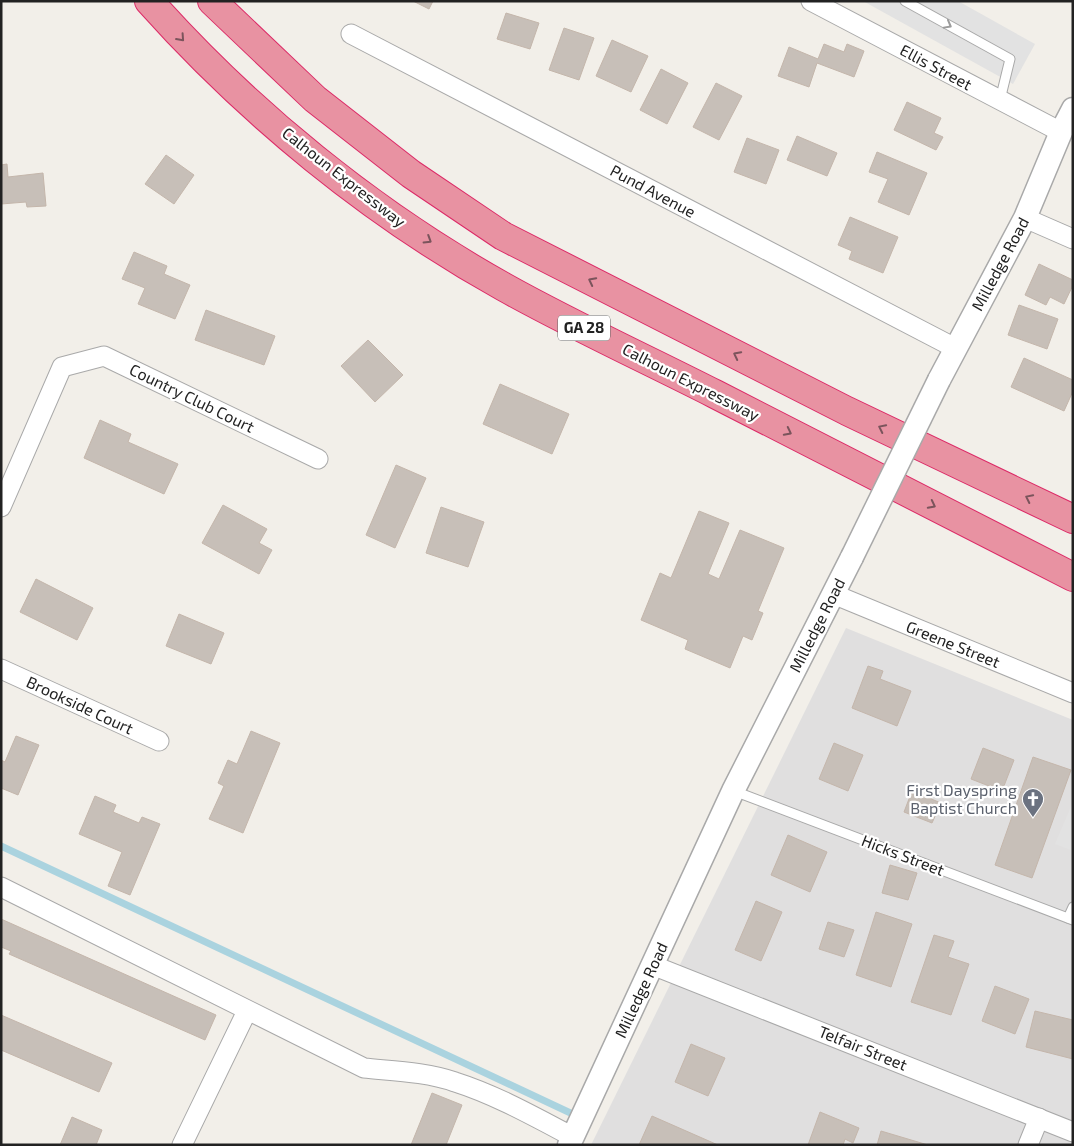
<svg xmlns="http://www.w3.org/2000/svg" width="1074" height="1146" font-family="'Exo 2',sans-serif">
<rect width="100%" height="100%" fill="#f2efe9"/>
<polygon fill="#e0dfdf" points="846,628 1073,720 1073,1145 591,1145"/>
<g fill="#e2e2e2">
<polygon points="863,1 958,1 1035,44 1013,84"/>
<polygon points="1073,802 1073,851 1055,844"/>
</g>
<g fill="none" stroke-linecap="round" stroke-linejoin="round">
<polyline stroke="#aad3df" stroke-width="7" points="1,846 579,1117"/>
</g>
<g fill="#c7bfb8" stroke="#c4b6ab">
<polygon points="413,1 433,1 429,9"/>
<polygon points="506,13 539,23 530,49 497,39"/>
<polygon points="564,28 594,38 579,80 549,70"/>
<polygon points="612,40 648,56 631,92 596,76"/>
<polygon points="824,44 844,52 847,44 864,51 854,77 817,63 809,87 778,76 789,47 818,59"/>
<polygon points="661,69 688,83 667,124 640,110"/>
<polygon points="716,83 742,96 719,140 693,127"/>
<polygon points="907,102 941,118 934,133 943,137 936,150 894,130"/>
<polygon points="797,136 837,153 827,176 787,160"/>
<polygon points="747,138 779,150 766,184 734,172"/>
<polygon points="877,152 927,173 909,215 878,202 888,179 869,172"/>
<polygon points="166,155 194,175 174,204 145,184"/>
<polygon points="7,164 8,177 43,173 46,206 27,207 26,202 1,204 1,165"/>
<polygon points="850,217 898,237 883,273 849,259 852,251 838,245"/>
<polygon points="134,252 167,266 164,274 190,285 175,319 138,304 145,288 122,279"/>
<polygon points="1039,264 1073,280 1073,285 1064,304 1050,297 1046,305 1025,295"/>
<polygon points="1019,305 1058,319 1047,349 1008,335"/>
<polygon points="206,310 275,336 264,365 195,340"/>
<polygon points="368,340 403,375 375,402 341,366"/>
<polygon points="1024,358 1073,380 1073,391 1064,411 1011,387"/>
<polygon points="500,384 569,414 552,454 483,424"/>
<polygon points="100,420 131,434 128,442 178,464 164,494 84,458"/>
<polygon points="396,465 426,478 395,548 366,535"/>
<polygon points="223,505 267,529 259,543 272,550 259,574 202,543"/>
<polygon points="441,507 484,522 468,567 426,553"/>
<polygon points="699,511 729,523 708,574 719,579 740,530 784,548 758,611 763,613 752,640 743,636 730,668 685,649 688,640 641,620 660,573 671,578"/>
<polygon points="36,579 93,608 77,640 20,612"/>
<polygon points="179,614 224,633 211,664 166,646"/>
<polygon points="868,666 883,671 880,679 911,691 897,726 852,708"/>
<polygon points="251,731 280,743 243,833 209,819 224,786 218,783 228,760 237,764"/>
<polygon points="16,736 39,745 18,795 1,788 1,760 5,762"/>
<polygon points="834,743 863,755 848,791 819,779"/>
<polygon points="983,748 1014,760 1002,791 971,779"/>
<polygon points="1033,757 1071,770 1032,878 995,865"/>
<polygon points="912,791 941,803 932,823 904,812"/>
<polygon points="95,796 116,805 113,812 139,823 142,817 160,824 130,895 108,886 122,852 79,834"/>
<polygon points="788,835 827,852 810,892 771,875"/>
<polygon points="890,865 917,873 908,900 882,893"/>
<polygon points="756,901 782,912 761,961 735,950"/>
<polygon points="876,912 912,924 891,987 856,975"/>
<polygon points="1,919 216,1015 205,1040 9,954 11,951 1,947"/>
<polygon points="828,922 854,930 844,957 819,949"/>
<polygon points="934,935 954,941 948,957 969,964 951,1015 911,1002"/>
<polygon points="995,986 1029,999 1015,1034 982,1021"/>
<polygon points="1035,1011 1073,1020 1073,1059 1026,1047"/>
<polygon points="1,1015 112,1063 99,1092 1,1050"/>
<polygon points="691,1044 725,1058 708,1096 675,1082"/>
<polygon points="432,1093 462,1105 446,1145 411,1145"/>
<polygon points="820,1112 859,1128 853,1143 845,1139 843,1145 808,1145"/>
<polygon points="652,1116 718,1145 639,1145"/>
<polygon points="72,1117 102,1130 96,1145 60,1145"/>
<polygon points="881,1131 928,1145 877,1145"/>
</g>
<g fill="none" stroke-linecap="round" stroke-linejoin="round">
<g stroke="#a9a9a9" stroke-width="11">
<g id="service">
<polyline points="905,1 1010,59 1000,100"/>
<polyline points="734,791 1073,920"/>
<polyline points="1068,918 1073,907"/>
</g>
</g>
<g stroke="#a9a9a9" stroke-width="21">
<g id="minor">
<polyline points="811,1 1061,132"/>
<polyline points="351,34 955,348"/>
<polyline points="1025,218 1073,239"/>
<polyline points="1,507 62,367 104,356 318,459"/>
<polyline points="833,594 1073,693"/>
<polyline points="1,669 159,741"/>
<path d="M1 887 364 1068C393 1071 427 1072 455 1082 496 1095 535 1117 573 1137"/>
<polyline points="652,965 1073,1132"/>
<polyline points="182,1145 247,1011"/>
<polyline points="1028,1145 1039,1118"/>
</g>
</g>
<g stroke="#a9a9a9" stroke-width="25">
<g id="tertiary">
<polyline points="939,380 1025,218 1061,132 1073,109"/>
<polyline points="569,1145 733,791 852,557"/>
</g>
</g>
<g stroke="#dc2a67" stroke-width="30">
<g id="motorway">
<path d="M149 1C249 113 371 213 504 287 572 325 644 358 715 394 834 455 953 516 1073 577"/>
<polyline points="212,1 315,99 411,174 503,236 847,411 1073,519"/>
</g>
</g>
<use href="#service" stroke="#fff" stroke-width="9"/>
<use href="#minor" stroke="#fff" stroke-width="19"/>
<use href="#tertiary" stroke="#fff" stroke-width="22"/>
<use href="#motorway" stroke="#e892a2" stroke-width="28"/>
<g stroke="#a9a9a9" stroke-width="25" stroke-linecap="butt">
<polyline id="tertiary-bridge" points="852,557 939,380"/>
</g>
<use href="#tertiary-bridge" stroke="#fff" stroke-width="22"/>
</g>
<defs><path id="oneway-chevron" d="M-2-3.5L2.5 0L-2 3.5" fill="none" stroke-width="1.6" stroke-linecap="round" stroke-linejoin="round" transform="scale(1.25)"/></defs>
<use stroke="#9c9c9c" href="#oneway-chevron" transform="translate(948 25) rotate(29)"/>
<g stroke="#7b545c">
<use href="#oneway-chevron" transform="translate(181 38) rotate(48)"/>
<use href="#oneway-chevron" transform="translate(428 240) rotate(32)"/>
<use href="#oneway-chevron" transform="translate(592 281) rotate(-153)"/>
<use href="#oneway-chevron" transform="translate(737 355) rotate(-153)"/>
<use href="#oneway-chevron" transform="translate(882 428) rotate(-154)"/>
<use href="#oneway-chevron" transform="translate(788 432) rotate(27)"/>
<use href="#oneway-chevron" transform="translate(1029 498) rotate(-154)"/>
<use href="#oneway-chevron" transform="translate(932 505) rotate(27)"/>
</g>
<defs>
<g id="church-pin" transform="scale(1.125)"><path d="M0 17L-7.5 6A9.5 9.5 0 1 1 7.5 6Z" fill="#6b7280" stroke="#fff"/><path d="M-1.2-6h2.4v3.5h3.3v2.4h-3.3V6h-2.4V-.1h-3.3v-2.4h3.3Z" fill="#fff"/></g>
</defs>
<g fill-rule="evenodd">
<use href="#church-pin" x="1033" y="799"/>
</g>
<g text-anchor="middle" stroke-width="4.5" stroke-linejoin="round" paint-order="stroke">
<rect fill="#fff" stroke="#646464" stroke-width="1" x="558" y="315.5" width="52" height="25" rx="4"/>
<g font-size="15" font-weight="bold" fill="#222">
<text x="584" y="333">GA 28</text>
</g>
<g font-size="16" fill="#222" stroke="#fff">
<text transform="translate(936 67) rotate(28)" y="6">Ellis Street</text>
<text transform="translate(344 177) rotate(38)" y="6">Calhoun Expressway</text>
<text transform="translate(653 191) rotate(28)" y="6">Pund Avenue</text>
<text transform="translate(1000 264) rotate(-62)" y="6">Milledge Road</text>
<text transform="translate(691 382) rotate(27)" y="6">Calhoun Expressway</text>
<text transform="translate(192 398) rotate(26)" y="6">Country Club Court</text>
<text transform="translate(817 625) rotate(-63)" y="6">Milledge Road</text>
<text transform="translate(953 644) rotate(22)" y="6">Greene Street</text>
<text transform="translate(80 705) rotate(25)" y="6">Brookside Court</text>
<text transform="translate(903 855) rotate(21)" y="6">Hicks Street</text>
<text transform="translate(641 990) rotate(-65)" y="6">Milledge Road</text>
<text transform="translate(863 1048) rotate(22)" y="6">Telfair Street</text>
</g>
<g font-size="16" fill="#5b616d" stroke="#fff" text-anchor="end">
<text x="1017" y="796">First Dayspring<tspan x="1017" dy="18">Baptist Church</tspan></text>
</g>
</g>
<rect width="1074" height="1146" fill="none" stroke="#222222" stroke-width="5"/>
</svg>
